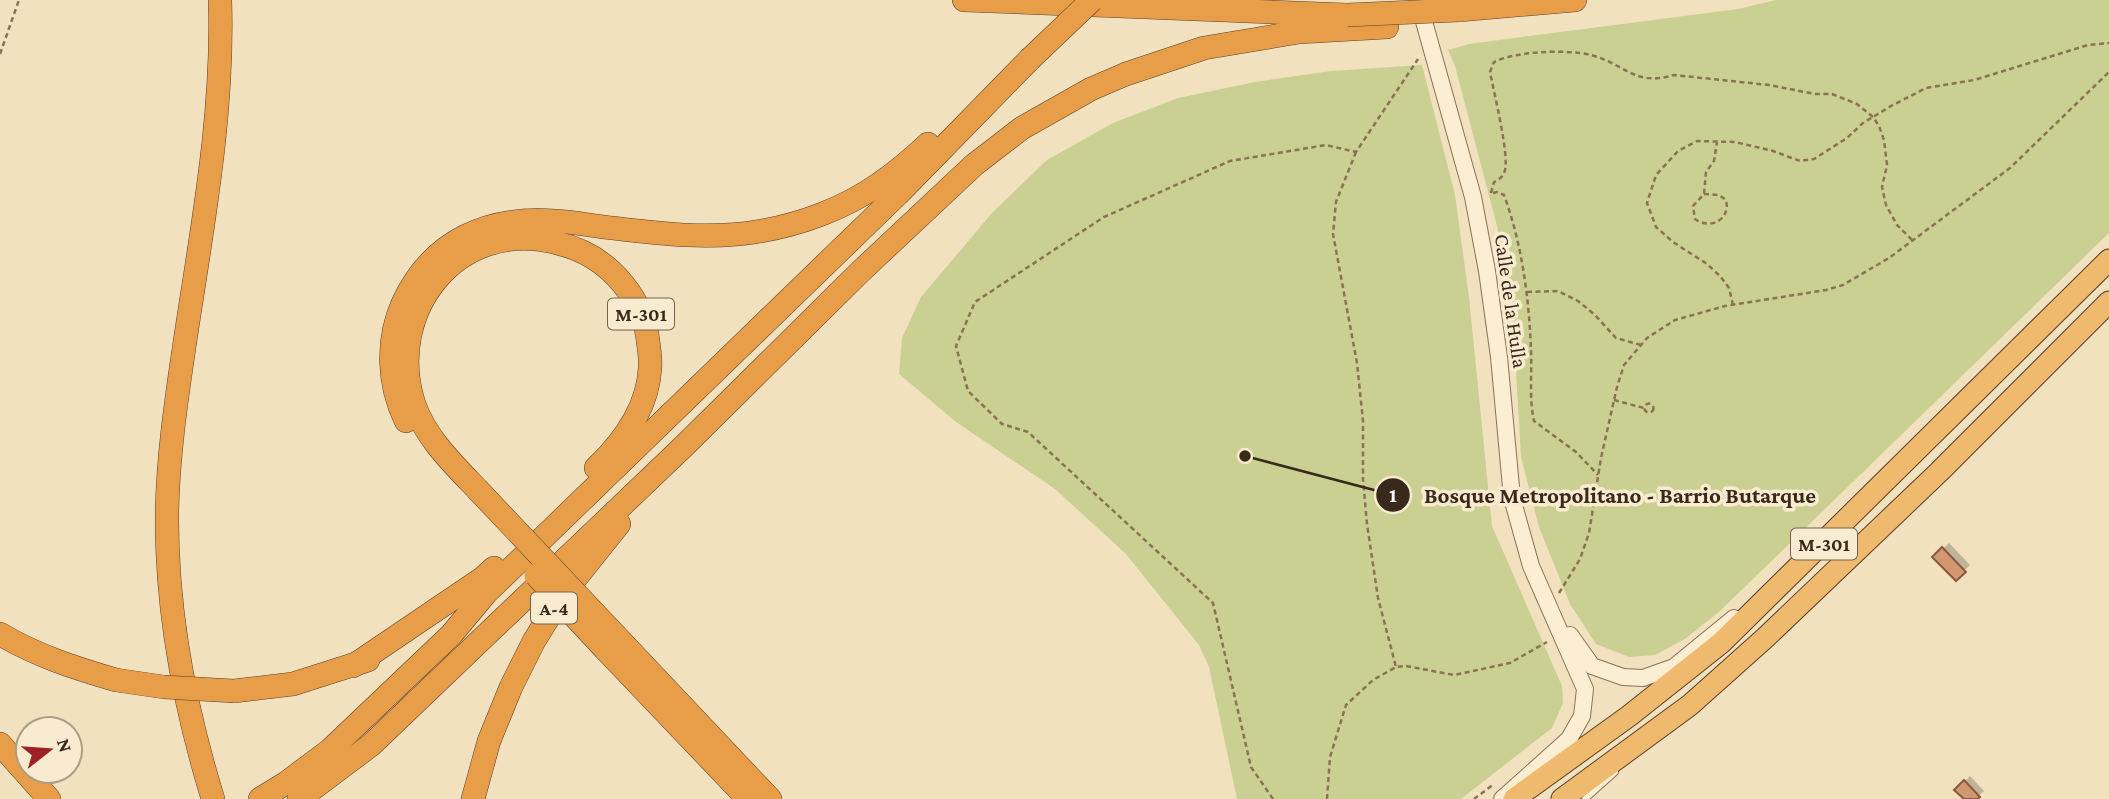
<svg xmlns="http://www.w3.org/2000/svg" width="2109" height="799" font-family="'Crimson Pro',serif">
<rect width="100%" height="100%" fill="#f1e1bf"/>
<g fill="#cad092">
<polygon points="1776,0 2109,0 2109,233 1720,611 1685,639 1655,655 1629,657 1596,644 1570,604 1539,527 1521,457 1513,320 1497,226 1455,66 1448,50 1469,44 1738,9"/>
<polygon points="1422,65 1455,195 1469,297 1492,526 1562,686 1563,703 1552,728 1461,799 1237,799 1209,667 1199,645 1126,554 1055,489 956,422 899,374 902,338 921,297 992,213 1047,160 1113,123 1178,98 1255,82 1331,71"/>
</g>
<g fill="#0003">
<polygon points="1949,543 1970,565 1956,579 1934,557"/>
<polygon points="1970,776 1984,791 1975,799 1966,799 1957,790"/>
</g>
<g fill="#d29771" stroke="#8c583a" stroke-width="2">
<polygon points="1942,547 1966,572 1956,581 1932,557"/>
<polygon points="1964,780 1980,797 1978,799 1964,799 1954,790"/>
</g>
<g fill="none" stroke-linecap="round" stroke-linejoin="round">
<g stroke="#8b7156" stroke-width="8">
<polyline id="service" points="1585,799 1615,772"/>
</g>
<g stroke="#8b7156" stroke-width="18">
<g id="tertiary">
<polyline points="1418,0 1473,197 1487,271 1499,357 1512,498 1531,566 1585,689 1582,716 1569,739 1502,799"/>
<polyline points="1570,635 1592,666 1623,677 1643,678 1674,667 1734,618"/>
</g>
</g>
<g stroke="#583f2b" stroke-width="23">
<g id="trunk">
<polyline points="1514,799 1629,716 1721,643 2109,260"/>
<polyline points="1562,799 1690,705 1765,638 1939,472 2109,302"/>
</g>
</g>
<g stroke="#583f2b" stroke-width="24">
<g id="motorway">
<polyline points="964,0 1347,15"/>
<polyline points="1459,10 1575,0"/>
<path d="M406 421C388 384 386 341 403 303 432 240 488 216 555 221 574 222 594 226 613 228 662 234 712 240 761 231 802 224 845 208 879 184 897 172 913 158 928 144"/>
<path d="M477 489C453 464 425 437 414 404 384 311 458 217 557 243 583 249 606 263 623 284 636 300 646 320 648 341 649 350 651 359 650 368 648 407 624 441 596 468"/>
<path d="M0 634C37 656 75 668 116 680"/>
<polyline points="616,636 770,799"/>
<polyline points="605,649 748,799"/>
<polyline points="353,666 483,578 494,568"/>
<polyline points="234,691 293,684 368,660"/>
<polyline points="0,744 49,799"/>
<path d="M213 799C184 705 166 610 167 512 168 457 176 402 184 348 201 233 224 117 220 0"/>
<polyline points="260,799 286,783 330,750 451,635 486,593 898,194 1030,59"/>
<polyline points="299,799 371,745 684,446 861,271 974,165 1022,128 1091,89 1126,74 1204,48 1299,32 1387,27"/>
<polyline points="473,799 489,741 511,687 534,641 563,594 619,524"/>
</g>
</g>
<g stroke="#8b7156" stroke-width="2.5" stroke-dasharray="5 3.5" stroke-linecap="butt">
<polyline points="0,54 19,0"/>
<polyline points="1356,152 1336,202 1333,234 1357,363 1363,421 1363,479 1367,524 1378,598 1396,667"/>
<path d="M1491 193 1494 182C1500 179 1503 177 1505 170 1509 153 1494 93 1490 72L1494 62C1516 51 1567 49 1591 55 1625 64 1635 87 1674 75L1769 85 1815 94H1832L1857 104 1873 117 1879 126 1884 140 1887 165 1882 187 1886 205 1897 225 1912 240"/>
<path d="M1493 193 1497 192 1504 195C1522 244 1529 298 1531 350 1532 374 1529 398 1534 421L1576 452 1598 475"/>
<path d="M1704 194 1719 195 1726 200C1731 220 1710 230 1695 219L1693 206 1704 194 1706 172 1714 161 1717 142"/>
<polyline points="1527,292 1558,291 1578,301 1595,315 1616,338 1641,345"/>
<polyline points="1733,305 1729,288 1720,276 1707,264 1673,242 1656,227 1647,203 1656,175 1678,151 1697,141 1735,142 1773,151 1800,161 1814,159 1847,138 1863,123 1891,106 1926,88 1974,80 2088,45 2109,43"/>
<polyline points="1614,400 1644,408"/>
<circle cx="1649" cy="408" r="4.5"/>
<polyline points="1559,593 1580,559 1589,533 1601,458 1617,387 1624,365 1647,338 1675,320 1725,306 1826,290 1843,285 1889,258 2010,168 2109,72"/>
<polyline points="1273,799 1251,767 1213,603 1028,432 1002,424 968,391 956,346 975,302 1104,217 1230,161 1326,145 1356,152 1418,59"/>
<polyline points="1327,799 1330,757 1346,705 1373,680 1396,667 1406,666 1454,675 1510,663 1547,642"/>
<polyline points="1474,799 1494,784"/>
</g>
<use href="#service" stroke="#fbeed2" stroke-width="6"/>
<use href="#tertiary" stroke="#fbeed2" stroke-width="16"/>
<use href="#trunk" stroke="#f0ba6e" stroke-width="21"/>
<use href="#motorway" stroke="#e89d48" stroke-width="23"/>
<g stroke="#583f2b" stroke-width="24" stroke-linecap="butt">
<g id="motorway-bridge">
<polyline points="1347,15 1459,10"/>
<polyline points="1030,59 1092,0"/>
<polyline points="477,489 616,636"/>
<polyline points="536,575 605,649"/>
<polyline points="116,680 164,687 234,691"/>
</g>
</g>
<use href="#motorway-bridge" stroke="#e89d48" stroke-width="23"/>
</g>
<g text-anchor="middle" stroke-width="7" stroke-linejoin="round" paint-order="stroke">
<g fill="#f8ebcf" stroke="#726351" stroke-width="2">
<rect x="608" y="298.5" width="66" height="31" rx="5"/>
<rect x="1791" y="528.5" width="66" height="31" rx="5"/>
<rect x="531" y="592.5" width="46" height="31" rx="5"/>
</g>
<g font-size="19" font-weight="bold" fill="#39291b">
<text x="641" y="321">M-301</text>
<text x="1824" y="551">M-301</text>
<text x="554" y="615">A-4</text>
</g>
<g font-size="21" fill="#39291b" stroke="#f8ebcf">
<text transform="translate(1511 301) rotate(82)" y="7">Calle de la Hulla</text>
</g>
</g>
<path fill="none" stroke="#39291b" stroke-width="2.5" d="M1245 456L1393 495"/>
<g fill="#39291b" stroke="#f8ebcf" stroke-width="2.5">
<circle cx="1245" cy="456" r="7"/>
<circle cx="1393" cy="495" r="18"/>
</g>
<g font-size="21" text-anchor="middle" font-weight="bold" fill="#fff">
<text x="1393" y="502">1</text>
</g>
<g font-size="23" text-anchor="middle" font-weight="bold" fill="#39291b" stroke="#f8ebcf" stroke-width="7" stroke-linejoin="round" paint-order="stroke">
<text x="1620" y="503">Bosque Metropolitano - Barrio Butarque</text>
</g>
<g transform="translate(49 750) rotate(73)"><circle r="33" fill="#f8ebcf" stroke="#ac9d87" stroke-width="2"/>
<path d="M0-5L12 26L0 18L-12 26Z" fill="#9f2125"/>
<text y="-10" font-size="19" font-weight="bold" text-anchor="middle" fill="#39291b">N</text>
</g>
</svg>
